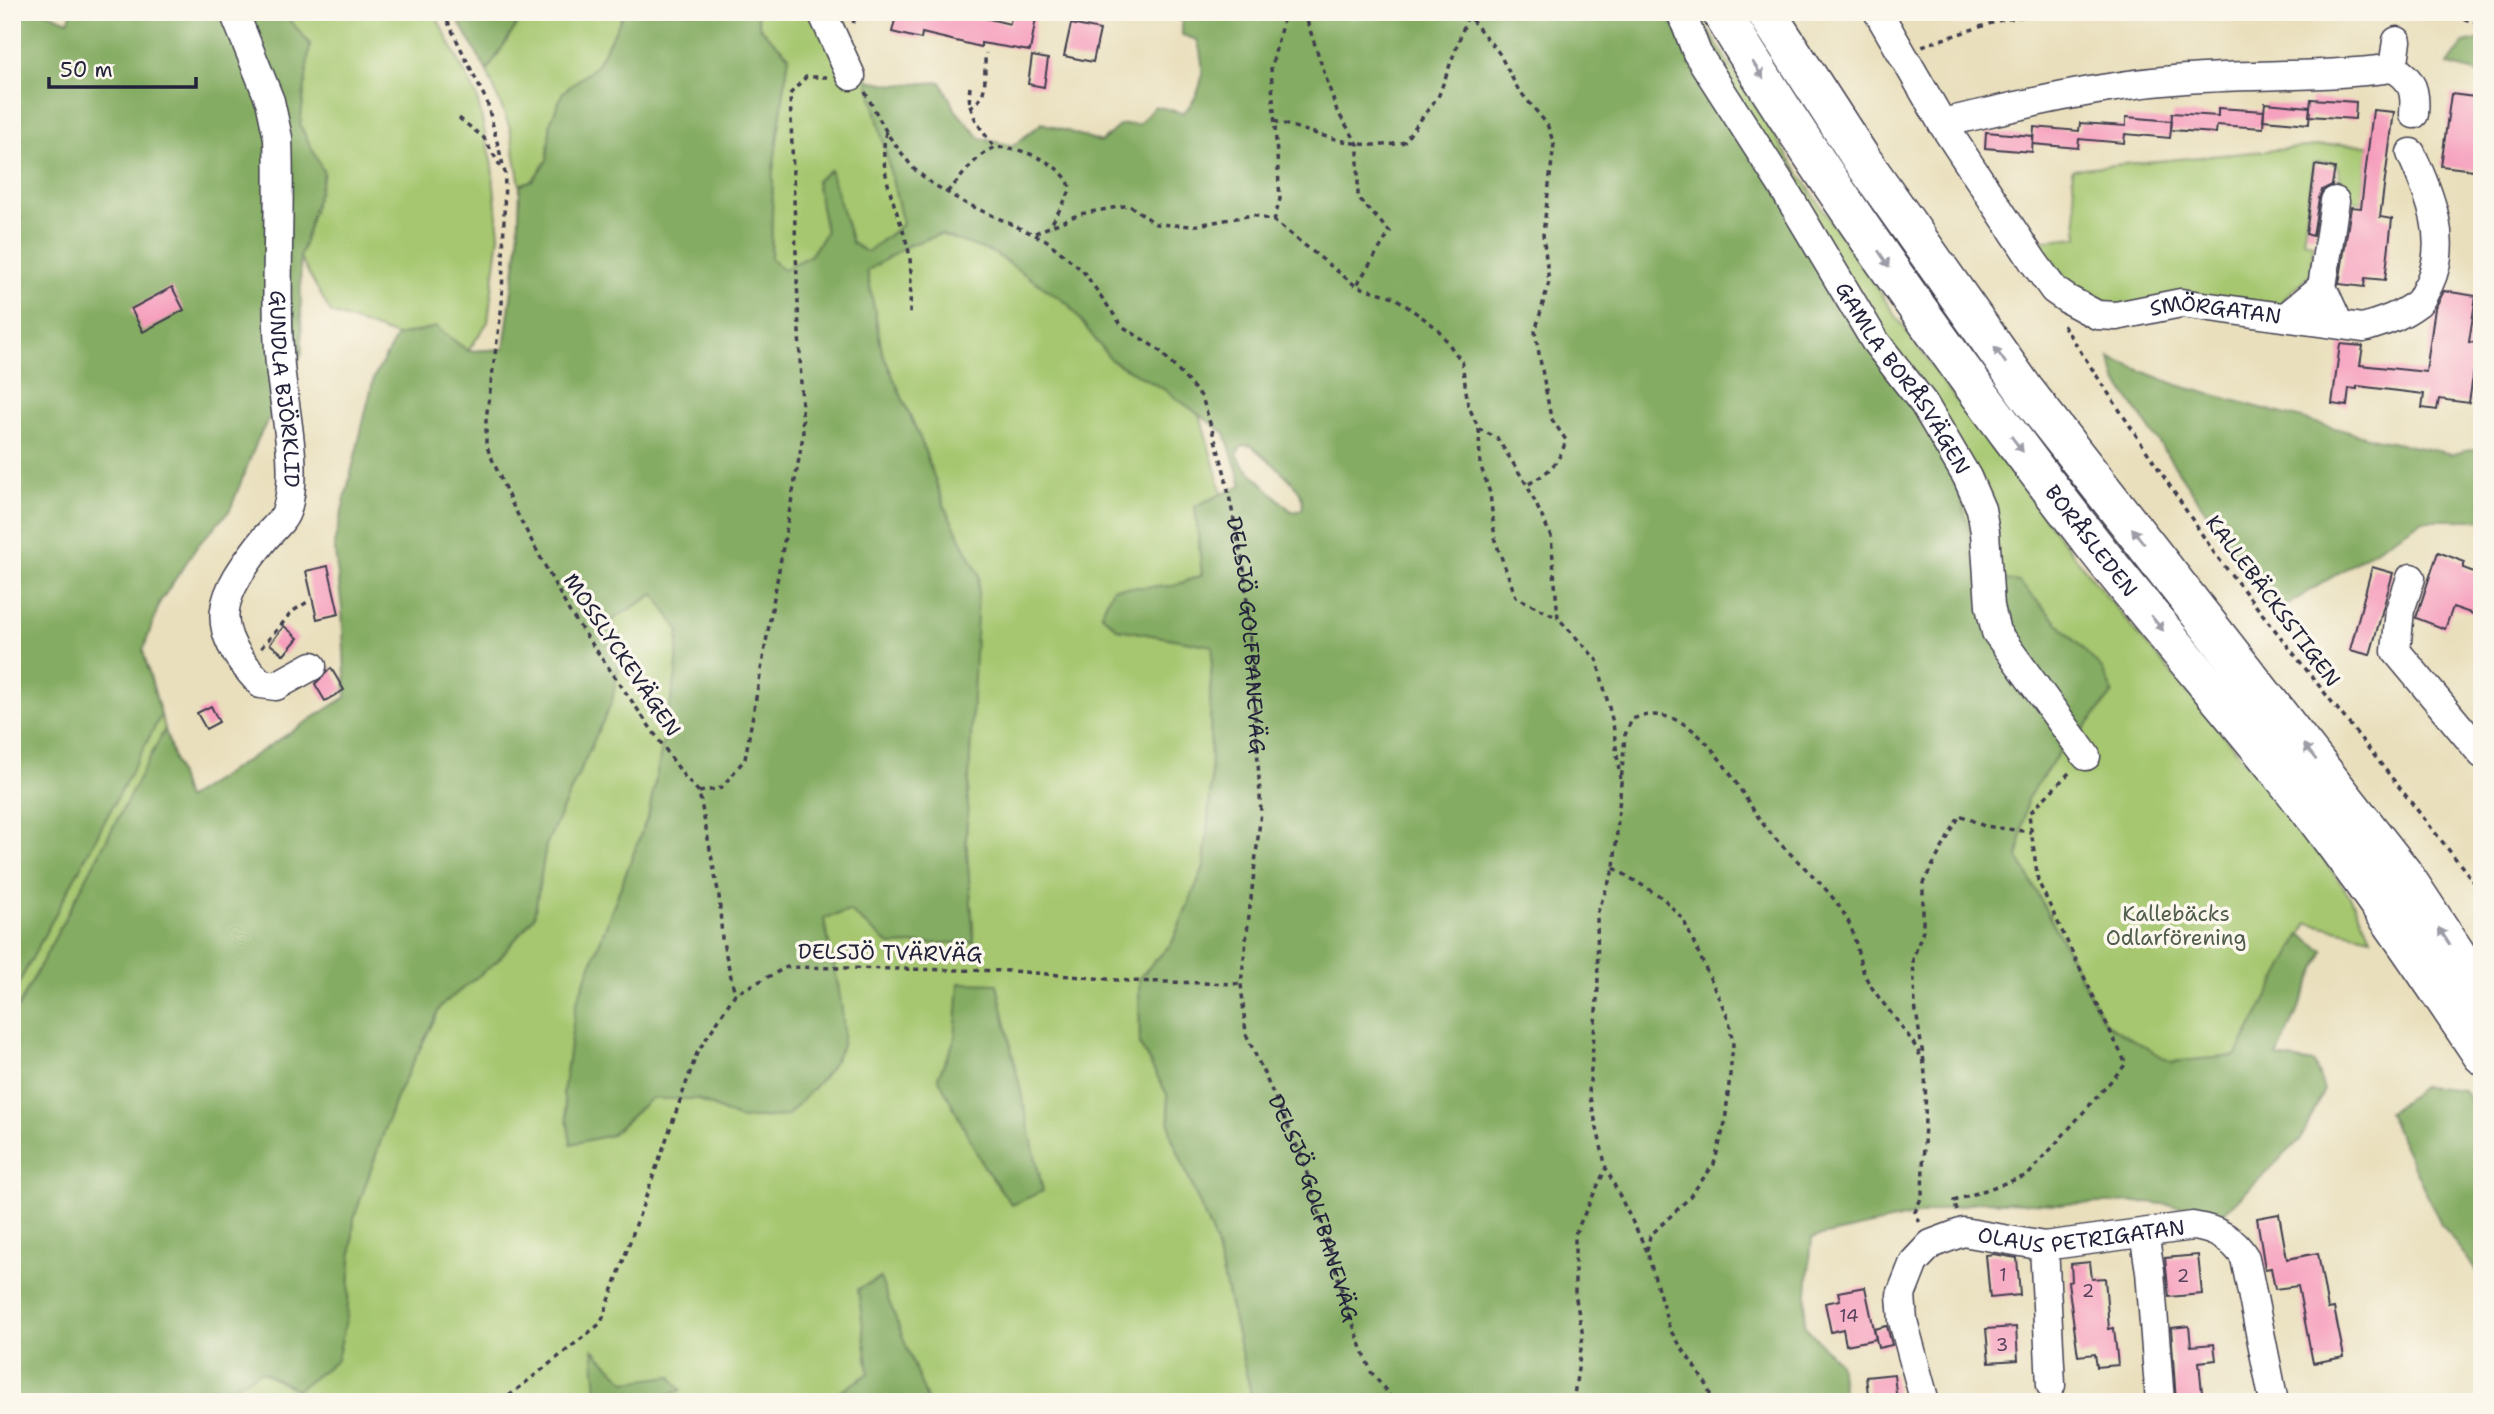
<svg xmlns="http://www.w3.org/2000/svg" width="2494" height="1414" font-family="'Shantell Sans',sans-serif">
<rect width="100%" height="100%" fill="#fbf7ec"/>
<filter id="ink" filterUnits="userSpaceOnUse"><feTurbulence type="fractalNoise" baseFrequency=".0143" numOctaves="2"/><feDisplacementMap in="SourceGraphic" scale="14" xChannelSelector="R" yChannelSelector="G"/><feConvolveMatrix kernelMatrix="1 2 1 2 8 2 1 2 1" color-interpolation-filters="sRGB"/></filter>
<filter id="wash" filterUnits="userSpaceOnUse"><feTurbulence type="fractalNoise" baseFrequency=".00686" numOctaves="4" result="noise"/><feDisplacementMap in="SourceGraphic" scale="28" xChannelSelector="R" yChannelSelector="G"/><feGaussianBlur stdDeviation="1.57" result="paint"/><feColorMatrix in="noise" values="0 0 0 0 0 0 0 0 0 0 0 0 0 0 0 0 0 1.4 0 .05"/><feComposite in="paint" operator="in"/></filter>
<g filter="url(#wash)">
<rect width="100%" height="100%" fill="#e9dfbc"/>
<g fill="#a6c76f" stroke="#647455" stroke-width="2">
<polygon points="283,12 434,12 477,97 492,166 499,235 488,322 468,351 436,327 397,336 331,313 300,258 324,173 300,125 310,44"/>
<polygon points="525,12 625,12 596,66 563,92 551,121 547,160 533,180 520,185 510,128 487,71"/>
<polygon points="756,12 847,12 844,20 868,80 903,224 866,253 852,243 830,170 816,181 826,232 811,255 783,270 771,259 773,169 789,56 760,28"/>
<path d="M1665 12H1697C1818 210 1951 402 2096 583 2161 664 2231 740 2294 822 2322 858 2354 895 2371 937L2308 923 2236 1056 2171 1062 2105 1023 2018 857 2027 799 2060 751 2084 729 1981 576 1771 181Z"/>
<polygon points="2338,144 2369,145 2362,203 2343,198 2338,167 2330,162 2314,162 2303,241 2313,243 2311,273 2280,303 2113,309 2074,289 2036,241 2078,237 2072,169"/>
<polygon points="941,234 994,253 1068,304 1111,360 1162,388 1200,415 1222,494 1195,506 1202,575 1174,586 1113,588 1118,629 1213,646 1210,697 1211,785 1204,867 1172,943 1139,978 1140,1045 1167,1094 1171,1135 1215,1241 1253,1402 207,1402 347,1316 354,1218 396,1097 441,1005 498,960 534,917 546,845 612,701 619,665 612,620 655,594 679,630 676,676 662,754 649,813 576,1004 611,1135 650,1099 697,1099 740,1119 839,987 823,919 850,911 890,945 974,941 966,840 970,742 946,510 920,438 882,352 867,270 907,246"/>
<polygon points="161,715 165,729 12,1019 12,996"/>
</g>
<g fill="#84ac62" stroke="#53674e" stroke-width="2" fill-rule="evenodd">
<polygon points="12,12 46,12 68,21 72,12 283,12 310,44 300,125 324,173 300,258 302,353 258,439 230,510 198,545 160,602 143,651 161,715 12,996 12,231 21,218 12,212"/>
<polygon points="453,12 525,12 487,71"/>
<path d="M625 12H756L760 28 789 56 773 170 771 259 783 270 811 255 826 232 816 181 830 170 852 243 867 252 903 224 868 80 895 85 941 82 956 111 980 138 1013 146 1042 123 1101 142 1120 125 1139 124 1155 106 1183 113C1204 93 1206 67 1197 40L1182 35V12H1665L1954 473 1981 576 2019 582 2102 669 2113 693 2084 729 2060 751 2027 799 2018 857 2105 1023 2171 1062 2236 1056 2301 934 2324 951 2277 1057 2314 1063 2324 1090 2301 1139 2225 1212 2147 1202 2056 1204 1982 1201 1812 1238 1804 1325 1839 1363 1844 1402H1253L1215 1241 1171 1135 1167 1094 1140 1045 1139 978 1172 943 1204 867 1211 785 1210 696 1213 646 1118 629 1101 614 1113 588 1173 586 1202 575 1195 506 1242 485 1225 433 1162 388 1111 360 1068 304 994 253 940 234 907 246 867 271 882 352 920 438 946 510 979 574 966 839 974 942 890 945 850 911 824 918C828 946 851 1023 841 1048 831 1074 805 1096 787 1116L740 1119 697 1099H650L611 1135 571 1144 563 1093 576 1004 649 813 676 676 679 630 654 594 612 620 619 665 612 701 546 845 534 917 498 960 441 1006 396 1097 354 1218 347 1316 337 1360 297 1390 261 1371 207 1402H18L12 1398V1019L165 729 186 799 346 697 342 609 334 544 374 377 397 336 436 327 468 351 504 349 518 245 520 185 533 180 547 160 551 121 563 92 596 66ZM1245 445 1252 446C1267 461 1309 487 1302 509L1296 512 1290 510 1242 464 1237 455 1240 448Z"/>
<polygon points="2482,39 2482,74 2448,65 2464,43"/>
<polygon points="2110,358 2177,385 2375,439 2453,454 2482,447 2482,520 2423,520 2278,611 2259,589 2116,380"/>
<polygon points="959,983 997,984 1043,1191 1012,1205 984,1167 938,1077 955,1039"/>
<polygon points="2423,1086 2464,1090 2482,1121 2482,1278 2441,1224 2388,1113"/>
<polygon points="880,1278 928,1402 825,1402 869,1373 858,1289"/>
<polygon points="593,1349 626,1382 671,1376 681,1390 655,1402 598,1400"/>
</g>
<g id="blocks">
<g fill="#f69fbd">
<polygon points="897,12 926,12 953,19 954,12 960,12 1010,24 1011,15 1036,18 1030,51 981,43 981,47 922,33 921,39 892,32"/>
<polygon points="1071,24 1100,30 1093,62 1064,56"/>
<polygon points="1032,56 1048,59 1044,87 1028,84"/>
<polygon points="2451,94 2482,98 2482,171 2441,166"/>
<polygon points="2311,99 2356,102 2355,119 2309,116"/>
<polygon points="2265,103 2310,107 2309,124 2263,120"/>
<polygon points="2218,108 2264,111 2263,128 2217,125 2216,133 2171,130 2172,113 2218,116"/>
<polygon points="2373,110 2394,112 2380,217 2392,219 2385,280 2365,278 2364,287 2339,284 2351,207 2361,208"/>
<polygon points="2126,117 2172,121 2170,138 2125,134 2124,143 2079,139 2078,148 2033,144 2034,127 2079,131 2080,123 2126,126"/>
<polygon points="1986,132 2033,136 2032,152 1985,148"/>
<polygon points="2315,165 2335,168 2332,185 2322,190 2319,198 2313,236 2306,234"/>
<polygon points="172,287 184,310 143,332 131,309"/>
<polygon points="2444,291 2476,296 2469,342 2478,343 2469,403 2439,399 2437,410 2422,408 2424,394 2357,386 2357,389 2349,388 2347,406 2332,404 2340,344 2363,346 2360,365 2426,372 2435,308"/>
<polygon points="2438,552 2465,562 2463,568 2482,575 2482,617 2453,607 2445,629 2416,618"/>
<polygon points="328,566 339,614 317,619 306,571"/>
<polygon points="2372,567 2393,573 2370,655 2350,650"/>
<polygon points="284,626 298,638 284,655 270,644"/>
<polygon points="331,668 344,690 325,701 315,684"/>
<polygon points="211,706 219,722 206,729 197,713"/>
<polygon points="2279,1214 2287,1259 2318,1253 2328,1309 2334,1308 2344,1357 2313,1363 2298,1286 2275,1289 2271,1268 2265,1269 2257,1218"/>
<polygon points="1993,1254 2017,1258 2020,1295 1990,1298 1986,1255"/>
<polygon points="2198,1255 2202,1294 2169,1297 2165,1258"/>
<polygon points="2090,1262 2092,1279 2105,1278 2109,1329 2114,1328 2118,1365 2097,1367 2095,1354 2078,1356 2068,1282 2072,1281 2071,1264"/>
<polygon points="1865,1287 1876,1339 1846,1345 1843,1329 1831,1332 1825,1303 1840,1300 1838,1292"/>
<polygon points="1887,1326 1892,1345 1878,1348 1874,1329"/>
<polygon points="2189,1326 2191,1346 2214,1344 2216,1360 2199,1362 2203,1402 2176,1402 2171,1328"/>
<polygon points="2016,1327 2018,1360 1989,1362 1986,1329"/>
<polygon points="1894,1374 1897,1402 1869,1402 1866,1377"/>
</g>
</g>
</g>
<g filter="url(#ink)">
<use href="#blocks" fill-opacity="0" stroke="#403e4e" stroke-width="2"/>
<g fill="none" stroke-linecap="round" stroke-linejoin="round">
<g stroke="#403e4e" stroke-width="31">
<g id="minor">
<path id="s2" d="M234 12 270 101 278 138C281 214 274 290 280 366 284 408 299 469 287 509 285 519 272 530 265 538 219 597 205 625 261 684L276 686 312 666"/>
<polyline points="822,12 851,76"/>
<path id="s3" d="M1681 12 1697 53 1783 187 1875 341 1924 404 1967 477 1981 509 1985 532 1990 606 1996 632 2086 756"/>
<path id="s4" d="M1878 12 1942 123 2033 261 2054 290 2067 299 2097 315 2116 316 2181 303 2363 328C2383 322 2401 316 2418 303 2423 298 2425 290 2429 284 2450 240 2429 194 2411 153"/>
<path d="M2393 68C2413 79 2416 92 2414 114"/>
<path d="M1942 123C2018 106 2096 86 2174 80 2247 73 2321 78 2393 68L2397 41"/>
<polyline points="2322,287 2335,201"/>
<polyline points="2286,317 2322,287 2339,324"/>
<polyline points="2411,578 2400,610 2396,651 2482,754"/>
<polyline points="2144,1233 2150,1271 2160,1402"/>
<polyline points="2044,1246 2051,1385"/>
<path id="s5" d="M1925 1402 1903 1321 1901 1295 1914 1262 1931 1244 1963 1232 2044 1246 2193 1226C2215 1229 2234 1239 2245 1258L2274 1402"/>
</g>
</g>
<g stroke="#403e4e" stroke-width="41">
<g id="highway">
<path id="s6" d="M1721 12C1833 195 1958 370 2089 539 2150 618 2216 693 2278 770 2351 861 2418 959 2482 1055"/>
<polyline points="1766,12 1860,157 2026,392 2404,875 2482,993"/>
</g>
</g>
<g stroke="#403e4e" stroke-width="3.5" stroke-dasharray="5 5" stroke-linecap="butt">
<polyline points="443,12 487,102 505,173 502,305 486,419 486,445 511,502 569,611 684,776 699,792 719,896 722,938 735,994"/>
<polyline points="1304,12 1337,111 1358,144 1358,198 1390,232 1356,286"/>
<path d="M1465 12 1499 53 1518 89 1547 124 1554 144 1543 234 1549 282 1535 332 1551 418 1566 440C1559 464 1548 473 1527 485"/>
<polyline points="1999,12 2001,20"/>
<polyline points="2445,12 2482,25"/>
<polyline points="853,23 858,12"/>
<polyline points="1922,46 2001,20 2052,12"/>
<path d="M970 87C966 112 980 127 994 147"/>
<path id="s1" d="M865 92 888 135 913 168 931 183 965 203 1046 240 1083 271 1122 326 1159 350 1202 397 1223 466 1244 569 1251 647 1261 812 1241 984 1246 1034 1302 1157 1348 1311 1371 1372 1395 1402"/>
<path d="M969 107C992 98 982 72 986 53"/>
<polyline points="459,118 484,138 502,169"/>
<path d="M1274 121C1315 132 1361 153 1404 142L1439 95 1467 18"/>
<path d="M886 132C877 174 898 208 908 248 913 268 910 293 910 314"/>
<path d="M947 192C961 179 973 159 989 150 1008 139 1070 166 1070 189 1070 194 1054 218 1050 227"/>
<polyline points="1274,221 1280,199 1271,69 1285,12"/>
<polyline points="1035,233 1080,214 1129,205 1156,224 1192,226 1253,215 1274,221 1356,286 1394,297 1437,328 1462,362 1468,405 1479,429 1497,438 1527,485 1551,536 1558,618 1597,660 1613,723 1620,779"/>
<polyline points="2063,325 2215,554 2482,892"/>
<polyline points="1479,429 1480,464 1490,493 1495,540 1516,597 1558,618"/>
<polyline points="261,648 293,611 309,601"/>
<polyline points="699,792 721,788 745,759 803,436 790,94 806,77 827,77"/>
<polyline points="1614,868 1663,898 1683,919 1729,1020 1733,1045 1725,1123 1714,1164 1688,1199 1650,1236 1647,1251 1670,1330 1708,1387 1712,1402"/>
<polyline points="1924,1062 1915,1005 1913,959 1923,930 1923,883 1960,815 1984,826 2031,832"/>
<polyline points="1957,1211 1954,1201 2028,1175 2126,1064 2038,881 2029,814 2070,772"/>
<path d="M1647 1251 1606 1168 1589 1093 1598 988 1597 914 1614 868 1625 735 1632 719C1702 694 1736 795 1772 835 1797 863 1832 888 1849 923 1858 942 1858 966 1869 983 1885 1009 1912 1034 1923 1062 1929 1075 1922 1174 1922 1196L1915 1212 1920 1223"/>
<polyline points="501,1402 601,1323 697,1053 735,994 787,967 1012,971 1129,981 1241,984"/>
<polyline points="1573,1402 1583,1336 1575,1294 1575,1234 1606,1168"/>
</g>
<use href="#minor" stroke="#fff" stroke-width="28"/>
<use href="#highway" stroke="#fff" stroke-width="38"/>
</g>
<defs><path id="oneway-solid" d="M-6-.8H1V-3.2L6.5 0L1 3.2V.8H-6Z" transform="scale(1.75)"/></defs>
<g fill="#9c9ca7">
<use href="#oneway-solid" transform="translate(1758 70) rotate(57)"/>
<use href="#oneway-solid" transform="translate(1884 259) rotate(56)"/>
<use href="#oneway-solid" transform="translate(2000 355) rotate(-125)"/>
<use href="#oneway-solid" transform="translate(2017 444) rotate(53)"/>
<use href="#oneway-solid" transform="translate(2138 536) rotate(-128)"/>
<use href="#oneway-solid" transform="translate(2157 623) rotate(51)"/>
<use href="#oneway-solid" transform="translate(2310 752) rotate(-128)"/>
<use href="#oneway-solid" transform="translate(2444 936) rotate(-123)"/>
</g>
</g>
<g text-anchor="middle" stroke-width="7" stroke-linejoin="round" paint-order="stroke">
<g font-size="18" fill="#57415c">
<text x="2003" y="1281">1</text>
<text x="2183" y="1282">2</text>
<text x="2088" y="1297">2</text>
<text x="1849" y="1322">14</text>
<text x="2002" y="1351">3</text>
</g>
<g font-size="21" fill="#22223b" stroke="#fbf7ec">
<text dy="7" stroke="none"><textPath href="#s4" startOffset="499">SMÖRGATAN</textPath></text>
<text dy="7" stroke="none"><textPath href="#s3" startOffset="429">GAMLA BORÅSVÄGEN</textPath></text>
<text dy="7" stroke="none"><textPath href="#s2" startOffset="385">GUNDLA BJÖRKLID</textPath></text>
<text dy="7" stroke="none"><textPath href="#s6" startOffset="646">BORÅSLEDEN</textPath></text>
<text transform="translate(2273 601) rotate(53)" y="7">KALLEBÄCKSSTIGEN</text>
<text dy="7" stroke="none"><textPath href="#s1" startOffset="709">DELSJÖ GOLFBANEVÄG</textPath></text>
<text transform="translate(622 655) rotate(56)" y="7">MOSSLYCKEVÄGEN</text>
<text transform="translate(890 953) rotate(1)" y="7">DELSJÖ TVÄRVÄG</text>
<text dy="7" stroke="none"><textPath href="#s1" startOffset="1297">DELSJÖ GOLFBANEVÄG</textPath></text>
<text dy="7" stroke="none"><textPath href="#s5" startOffset="324">OLAUS PETRIGATAN</textPath></text>
</g>
<g font-size="21" fill="#505c4d" stroke="#fbf7ec">
<text x="2176" y="921">Kallebäcks<tspan x="2176" dy="24">Odlarförening</tspan></text>
</g>
</g>
<rect width="2494" height="1414" fill="none" stroke="#fbf7ec" stroke-width="42"/>
<path d="M49 77v10h147v-10" fill="none" stroke="#22223b" stroke-width="3.5"/>
<text x="60" y="77" font-size="21" fill="#22223b" stroke="#fbf7ec" stroke-width="5" paint-order="stroke">50 m</text>
</svg>
